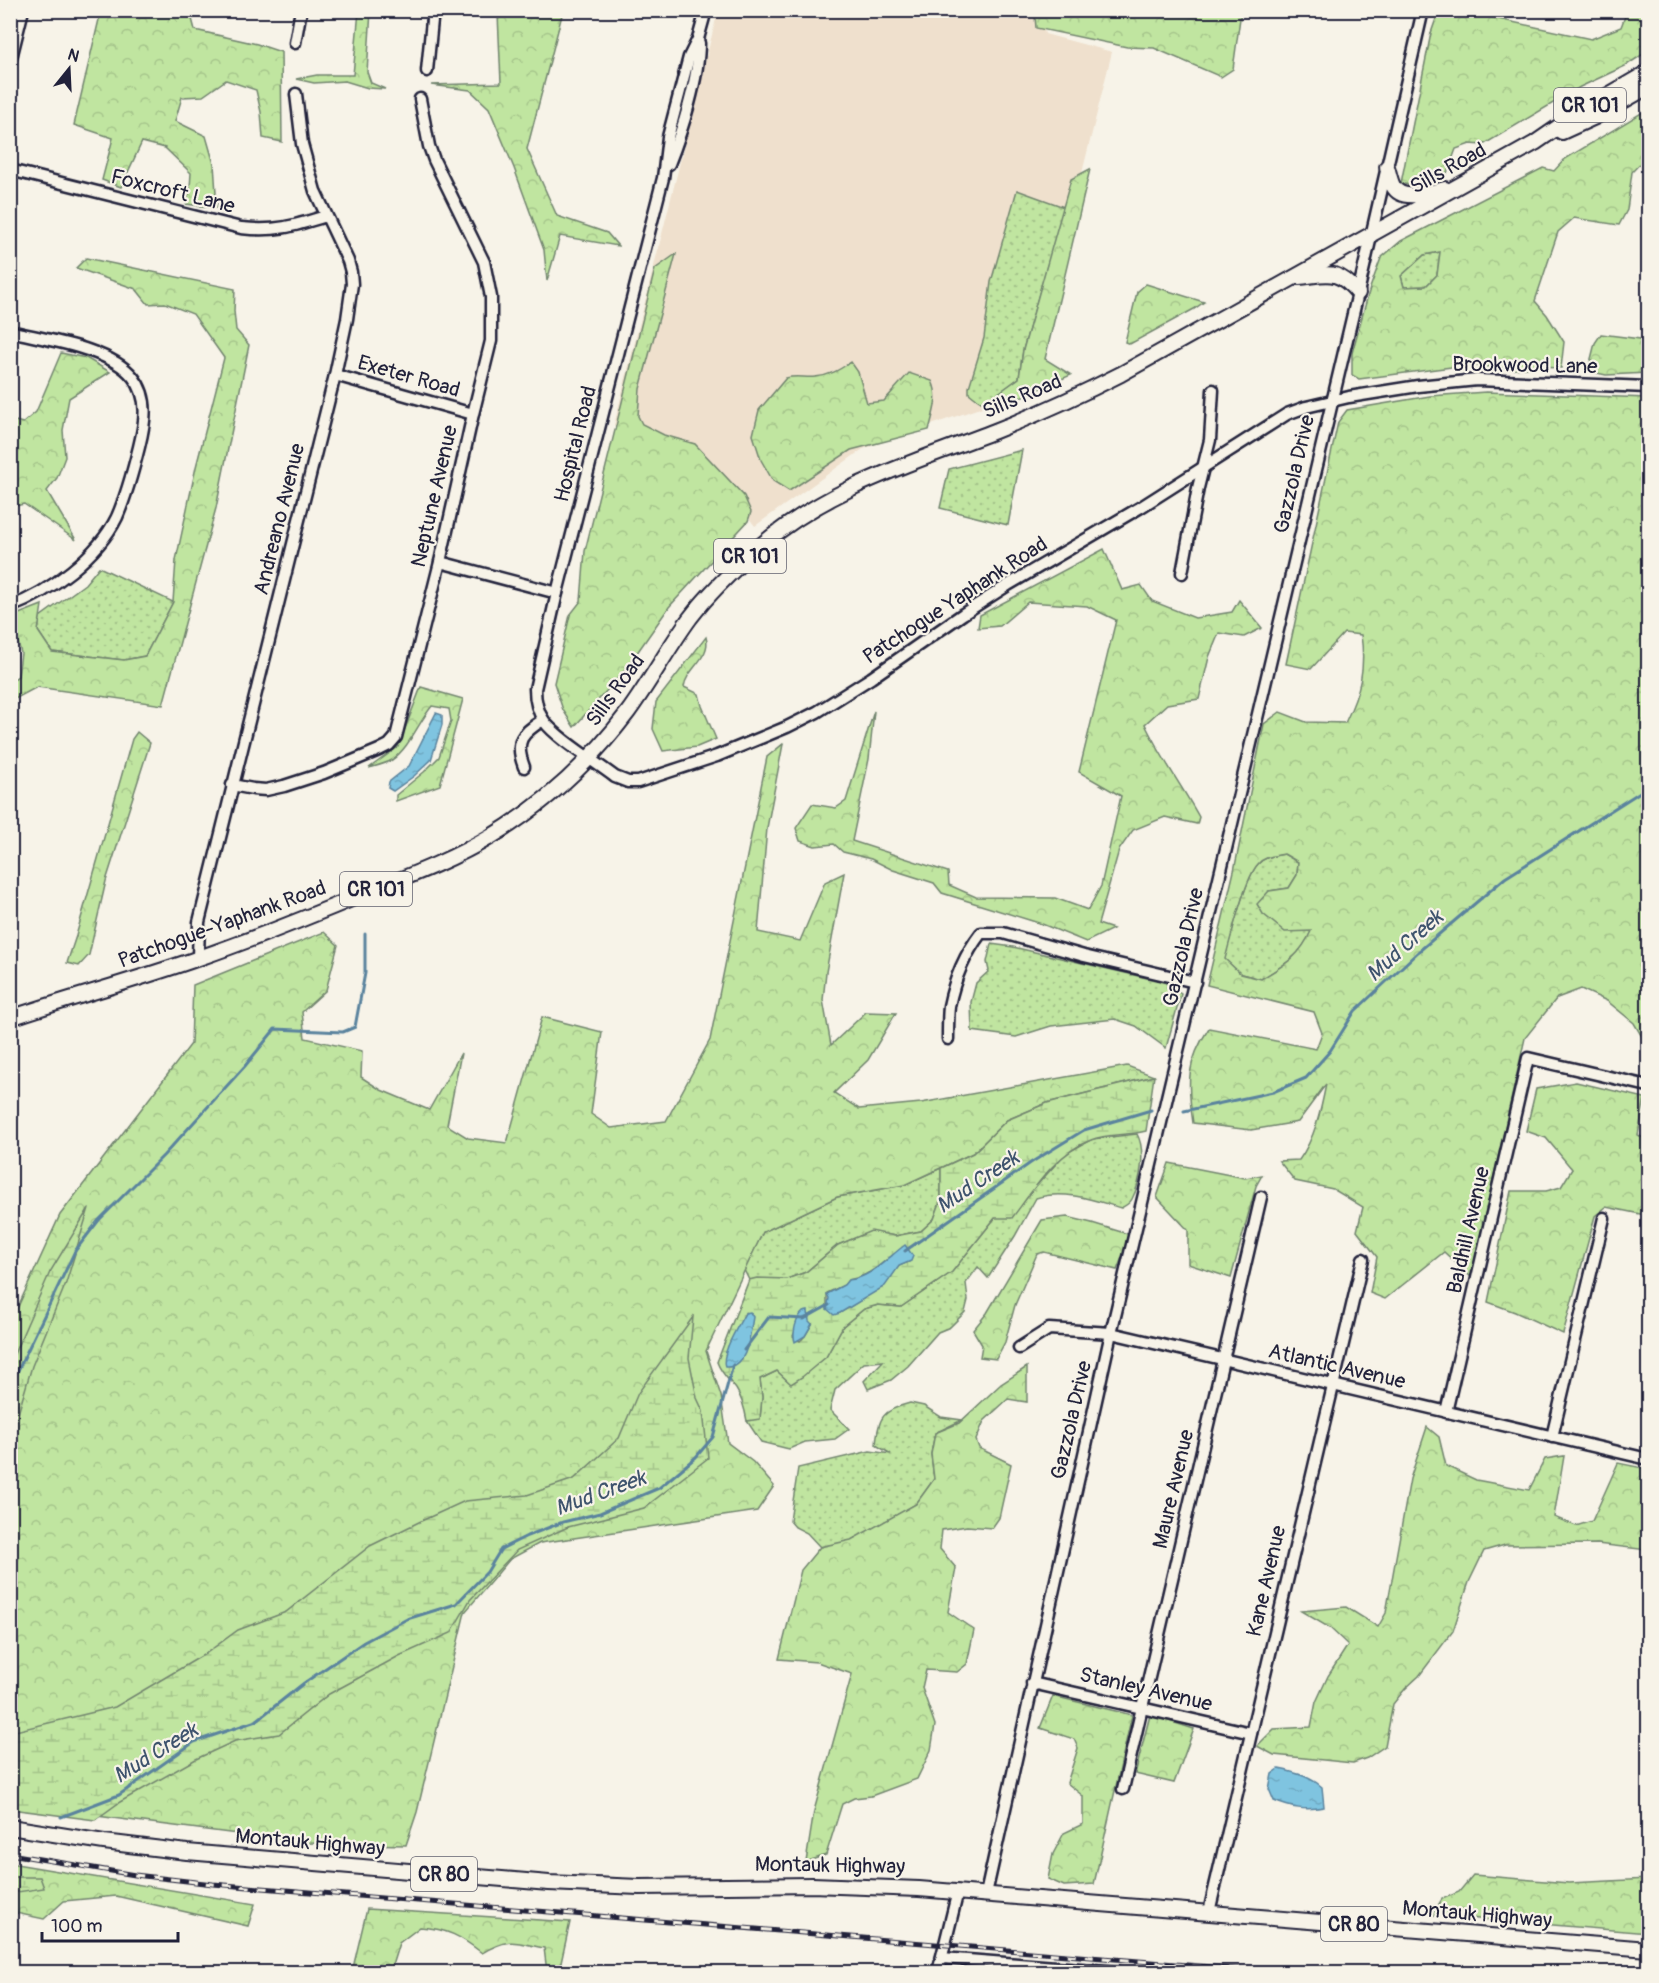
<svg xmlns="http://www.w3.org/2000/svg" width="1659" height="1983" font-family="Pangolin,sans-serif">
<defs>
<pattern id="green-dots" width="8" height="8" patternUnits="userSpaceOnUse" patternTransform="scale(1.5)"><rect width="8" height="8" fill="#c0e5a0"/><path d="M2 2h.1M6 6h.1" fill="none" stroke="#a5c48b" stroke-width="1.8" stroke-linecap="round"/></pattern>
<pattern id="forest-crowns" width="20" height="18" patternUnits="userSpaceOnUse" patternTransform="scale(1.5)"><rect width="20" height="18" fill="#c0e5a0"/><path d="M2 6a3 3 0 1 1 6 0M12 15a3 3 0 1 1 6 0" fill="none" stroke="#a5c48b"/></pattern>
<pattern id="wetland-marsh" width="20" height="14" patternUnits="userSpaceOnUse" patternTransform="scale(1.5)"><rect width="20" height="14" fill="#c0e5a0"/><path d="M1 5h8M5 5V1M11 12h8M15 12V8" fill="none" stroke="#a5c48b"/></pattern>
<pattern id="water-ripples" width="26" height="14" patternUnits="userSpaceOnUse" patternTransform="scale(1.5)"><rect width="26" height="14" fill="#7fc4e0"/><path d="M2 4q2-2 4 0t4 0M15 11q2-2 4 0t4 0" fill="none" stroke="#6da8c1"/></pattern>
</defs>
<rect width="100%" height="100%" fill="#f7f3e8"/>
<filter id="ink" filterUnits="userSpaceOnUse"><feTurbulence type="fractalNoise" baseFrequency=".0167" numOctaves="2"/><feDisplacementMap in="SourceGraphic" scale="12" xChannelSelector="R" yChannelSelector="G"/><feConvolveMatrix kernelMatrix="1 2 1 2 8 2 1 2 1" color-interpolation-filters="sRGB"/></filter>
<g filter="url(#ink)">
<polygon fill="#efe0cd" points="718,11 1043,11 1041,18 1045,34 1112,52 1028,391 863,449 755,526 701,455 694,450 614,425"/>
<g fill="url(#green-dots)" stroke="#71846e" stroke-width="1.5">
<path d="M1017 190 1064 207 1023 350 1019 378 998 394 1002 405C985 406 982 404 969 393V387L984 338 991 282Z"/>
<polygon points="1440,252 1437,275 1426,286 1404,287 1401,276 1424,255"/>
<polygon points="1022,450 1008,525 940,508 949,469"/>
<polygon points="99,567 173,602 145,656 124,660 52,652 38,631 40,617 85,584"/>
<path d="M1284 854 1298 862 1297 875 1289 888 1269 891 1312 930C1300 957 1285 965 1261 979L1241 974 1224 959C1231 937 1245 878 1258 864 1265 856 1274 856 1284 854Z"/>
<polygon points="991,944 1013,947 1164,982 1181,994 1166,1048 1136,1026 1115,1019 1051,1026 1016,1037 972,1031 971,1002 976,983 989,971 987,962"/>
<path d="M1137 1134C1146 1150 1141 1182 1132 1199 1130 1203 1125 1206 1121 1208 1094 1200 1064 1189 1036 1198L1015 1236 988 1278 978 1267 966 1283 968 1300 965 1312 950 1327 938 1332 908 1366 891 1380 868 1389 864 1381 883 1361 864 1363 835 1390 830 1410 849 1429 835 1439 805 1442 789 1449 761 1442 747 1421 760 1418 762 1397 760 1379 777 1371 791 1383 826 1357 843 1326 864 1309 878 1305 901 1307 952 1272 995 1218 1038 1184 1065 1154 1092 1139Z"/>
<polygon points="941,1168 941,1200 934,1219 921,1231 895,1236 871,1232 838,1245 806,1272 787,1279 749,1280 744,1270 763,1232 837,1197 904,1185"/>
<path d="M910 1403 924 1406 941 1417 962 1420 935 1433 931 1454 934 1479 916 1504 851 1541 820 1547 807 1533 795 1527 790 1521 798 1468 870 1451 891 1454 876 1445C878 1417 883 1410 910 1403Z"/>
</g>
<g fill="url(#forest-crowns)" stroke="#71846e" stroke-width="1.5" fill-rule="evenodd">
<polygon points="101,11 190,11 195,30 257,44 281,52 282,142 263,138 261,112 256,90 226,80 203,96 182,97 175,121 206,136 214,164 217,208 186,204 190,188 191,173 165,148 142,142 121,187 102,180 113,138 74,125"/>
<polygon points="359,11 371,11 367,72 371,83 385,89 368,88 345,81 314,83 296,79 317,75 353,75"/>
<polygon points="501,11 563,11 527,149 557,216 607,233 618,246 560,236 547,281 544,250 514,168 489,108 470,90 431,85 501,83 498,14"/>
<polygon points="1036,11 1241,11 1233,69 1221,77 1154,48 1127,47 1036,28 1035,16"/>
<polygon points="1627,11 1648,11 1648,51 1625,66 1580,87 1483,145 1470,144 1456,149 1447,173 1422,189 1401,183 1431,33 1437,16 1457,12 1475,14 1591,39 1621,27"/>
<path d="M1648 109V155L1632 172 1627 210 1619 225 1574 218 1558 232 1535 301 1547 315 1564 342 1561 368 1536 367 1514 369 1467 365 1359 379 1352 375V353L1370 288 1381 258 1401 241 1543 168 1554 171 1565 159ZM1440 252 1437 275 1426 286 1404 287 1401 276 1424 255Z"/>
<polygon points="1090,169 1045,359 1071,375 1002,405 997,394 1019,378 1023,350 1071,179"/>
<polygon points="676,254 640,389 638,416 642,424 664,435 695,444 744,496 751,512 748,521 669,607 625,670 574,727 563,710 554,683 570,615 581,601 585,551 655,269"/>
<polygon points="86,258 235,289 234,311 236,330 249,345 216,508 163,705 37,687 11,701 11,681 18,676 21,653 11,617 42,605 38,631 52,652 124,660 145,656 173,602 176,560 196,467 224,358 193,314 165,303 148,304 136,289 76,268"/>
<polygon points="1146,284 1204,302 1194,309 1130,344 1125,342 1137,292"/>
<polygon points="1601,334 1648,340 1648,373 1606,375 1588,371 1595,343"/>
<polygon points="61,353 86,358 110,372 69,398 63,430 65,457 57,478 47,491 76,540 24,504 11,507 11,420 23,423 36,412"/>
<path d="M851 362 858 372 867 403 884 401 909 373 932 381C940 397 933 414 929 430L851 450 789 491 773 481 761 460 753 435 759 410 786 378C796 375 805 378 815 377 829 376 839 370 851 362Z"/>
<path d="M1486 392 1648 398V1047L1634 1023 1607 1001 1581 989 1557 998 1525 1038 1471 1277 1444 1252 1385 1299 1370 1293 1377 1257 1357 1231 1363 1207 1333 1189 1295 1181 1279 1161 1299 1160C1315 1138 1321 1110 1326 1084L1298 1122 1251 1130 1193 1123C1187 1083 1186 1063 1209 1028L1316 1049 1322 1033 1314 1012 1207 985 1234 871 1264 724 1280 712 1306 722 1345 723C1360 692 1366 669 1361 635L1344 633 1311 669 1286 664 1338 422 1347 410 1430 396ZM1284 854 1298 862 1297 875 1289 888 1269 891 1257 904 1263 914 1285 932 1311 931C1300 957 1284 965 1261 979L1241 974 1225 959C1231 937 1245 878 1258 864 1265 856 1274 856 1284 854Z"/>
<path d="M1104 549 1122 590 1141 585 1152 601 1195 618 1232 612 1239 600 1262 628 1244 637 1219 633 1209 657 1199 699 1167 704 1145 724C1160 756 1182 786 1199 817L1197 824 1165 817 1133 830 1119 850 1098 924 1113 929 1086 942 1042 924 942 893 934 883 893 870 871 859 843 852 834 844 815 846 800 841 796 828 812 804 836 808 846 801 874 711 869 759 852 841 948 872 949 885 976 897 1055 898 1088 910 1101 886 1121 796 1079 772 1116 620 1087 606 1028 602 1000 626 978 628 980 615Z"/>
<path d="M706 637C712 657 686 669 684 687L699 694 702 706 716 739 697 747 663 751 653 729 656 702Z"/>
<path d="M421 687 463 699 440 785 396 801V795L424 772 439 757 451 721 449 709 432 706C418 723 410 747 392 760 385 764 376 766 369 768L398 747Z"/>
<polygon points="137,732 150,743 106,881 89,955 79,966 67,963 76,936 132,739"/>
<polygon points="783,744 767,828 758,932 800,941 825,882 844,873 826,972 823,1000 831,1045 866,1012 896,1013 868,1060 834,1093 859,1109 921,1103 1127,1066 1154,1076 1047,1103 1007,1120 973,1153 904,1185 837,1197 763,1232 706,1351 721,1396 728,1443 753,1462 774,1486 757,1511 540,1543 510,1559 465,1612 417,1812 406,1845 308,1843 11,1805 11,1322 60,1215 191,1044 193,985 324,932 338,945 326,990 302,1012 305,1038 362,1051 361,1077 381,1090 429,1110 461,1053 447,1125 468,1138 507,1143 542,1017 602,1032 591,1114 611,1128 666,1121 710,1040 767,757"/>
<polygon points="1576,1082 1645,1098 1638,1135 1648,1141 1648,1222 1645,1215 1606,1207 1595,1216 1563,1334 1515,1312 1488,1302 1511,1191 1546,1191 1561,1187 1572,1169 1546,1138 1526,1131 1536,1089"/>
<polygon points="1169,1163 1245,1178 1262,1175 1256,1186 1231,1278 1188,1264 1188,1230 1157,1197"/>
<polygon points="1067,1217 1092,1223 1131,1235 1117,1270 1044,1252 1037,1254 1015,1305 1005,1342 996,1359 980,1357 982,1345 973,1330 987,1313 1042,1220"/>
<polygon points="1027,1367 1027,1402 1008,1399 984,1421 976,1440 979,1448 1011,1464 999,1518 992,1528 967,1526 942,1530 940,1549 956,1568 948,1612 974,1630 967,1664 957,1672 926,1670 922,1688 935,1725 931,1750 917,1779 871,1796 854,1798 842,1804 826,1855 806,1862 814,1811 852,1674 817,1662 779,1659 801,1570 820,1547 851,1540 916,1504 934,1479 931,1454 935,1433 959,1423 1001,1384"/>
<polygon points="1427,1427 1439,1437 1446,1466 1476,1480 1529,1490 1545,1459 1564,1456 1554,1517 1576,1526 1592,1521 1618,1463 1648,1469 1648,1550 1597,1544 1505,1545 1484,1551 1469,1582 1453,1631 1419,1676 1405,1689 1393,1704 1385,1746 1367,1758 1353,1763 1274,1755 1257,1746 1274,1729 1311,1727 1316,1702 1328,1676 1348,1645 1330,1628 1301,1611 1346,1607 1378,1627 1386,1613 1410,1479"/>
<polygon points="1053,1696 1132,1715 1094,1884 1064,1886 1048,1879 1053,1854 1064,1833 1083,1824 1083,1796 1067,1783 1078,1748 1074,1739 1040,1728"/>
<polygon points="1150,1715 1194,1729 1174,1783 1135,1774"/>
<polygon points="10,1863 255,1904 248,1926 116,1896 64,1901 44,1919 11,1912"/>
<polygon points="1473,1875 1569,1883 1648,1879 1648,1933 1432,1915 1442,1899 1459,1892"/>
<path d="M367 1909 570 1922 559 1972H547L544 1948C514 1942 509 1937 482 1953 460 1936 448 1929 420 1927L399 1943 390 1972H352Z"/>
</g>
<g fill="url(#wetland-marsh)" stroke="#71846e" stroke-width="1.5" fill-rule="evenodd">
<path d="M1154 1076 1146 1131C1128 1136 1107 1133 1091 1140 1056 1153 1034 1189 1012 1218H995L952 1272 901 1307 878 1305 864 1309 843 1326 826 1357 802 1377 791 1384 777 1371 760 1379 762 1397 760 1419 747 1421C745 1410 742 1398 736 1389 728 1379 721 1373 717 1362L749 1280 757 1278 787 1279 806 1272 838 1245 871 1231 895 1236 921 1231 934 1219 941 1200V1168L973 1153 1007 1120 1047 1103ZM886 1260 911 1261 899 1266 884 1286 840 1313 827 1309V1293L844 1285 848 1280C863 1278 875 1270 886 1260ZM745 1313 750 1331 749 1339 726 1353ZM812 1324 805 1336 800 1341 793 1336 796 1329Z"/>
<polygon points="89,1208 66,1283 32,1366 11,1438 11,1361 50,1272"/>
<polygon points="693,1317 689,1358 697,1398 703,1411 708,1458 644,1508 568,1527 517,1550 470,1600 451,1633 399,1656 329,1694 279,1734 235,1741 196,1759 120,1802 95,1820 11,1809 11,1732 115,1707 205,1654 238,1630 286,1612 370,1546 419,1522 465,1501 527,1495 574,1479 619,1438 638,1393"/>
<polygon points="11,1877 40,1877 44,1888 11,1893"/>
</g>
<g fill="url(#water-ripples)" stroke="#5a839e" stroke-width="1.5">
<polygon points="436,713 442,715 442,725 431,760 414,776 393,791 388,788 389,782 409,766"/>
<path d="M905 1245 913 1256 911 1261 899 1266 885 1286 840 1313 834 1315 827 1309 829 1298 827 1294 844 1285 848 1280C871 1278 887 1258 905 1245Z"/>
<path d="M808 1311 809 1321 812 1324 805 1336 795 1342C792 1333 796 1318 803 1312Z"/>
<path d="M750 1312 753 1317C750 1334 748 1369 725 1367 720 1354 739 1325 745 1313Z"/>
<path d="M1279 1769C1294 1772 1311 1777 1322 1787L1324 1807C1306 1811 1291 1808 1274 1801L1269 1789 1272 1774Z"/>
</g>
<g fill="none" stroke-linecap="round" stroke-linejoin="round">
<g stroke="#5a839e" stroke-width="3">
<polyline points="1184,1111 1273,1092 1306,1078 1330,1051 1355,1011 1418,952 1505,878 1648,787"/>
<polyline points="905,1251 1032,1162 1084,1130 1151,1110"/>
<polyline points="744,1350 769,1317 804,1319 829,1305"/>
<polyline points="10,1387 75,1251 99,1220 164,1155 245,1066 275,1029 343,1032 355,1027 365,973 365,934"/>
<polyline points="61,1817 119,1795 194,1742 256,1721 304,1683 364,1642 407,1619 456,1604 487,1572 501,1549 527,1536 563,1522 600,1513 659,1488 696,1457 713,1437 733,1365"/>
</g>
<g stroke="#22223b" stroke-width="15">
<g id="minor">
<path d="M706 10 698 39 689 57 668 137 663 178 557 593 535 689C535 700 538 712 544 721 556 738 597 763 615 777L628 782H638L717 756 787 727 817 712 871 678 963 614 1008 585 1141 507 1287 414 1306 407 1349 397 1418 386 1477 380 1648 387"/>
<polyline points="295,43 301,10"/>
<polyline points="10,62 23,10"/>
<polyline points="427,71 433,10"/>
<path d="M669 164C682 131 699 78 699 43"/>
<path d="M10 170 241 228C275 232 294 226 326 216"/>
<path d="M10 331C46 340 110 348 133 377 150 398 145 423 139 447 133 471 127 494 117 517 98 556 50 592 10 607"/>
<polyline points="335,375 473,414"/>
<polyline points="440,562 557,593"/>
<polyline points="1182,573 1198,488 1210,440 1213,390"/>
<path d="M524 767C514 741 522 733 543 720"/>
<polyline points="232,785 253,789 266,790 284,786 324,773 379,750 389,745 396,737 440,562 473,414 491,341 491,297 484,262 434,160 429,146 420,99"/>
<polyline points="198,959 199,922 335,375 347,319 352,284 351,272 348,261 315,191 302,144 296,94"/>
<path d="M948 1039C948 1029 948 1017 949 1006 954 981 965 954 981 933H1003L1084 956 1195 982"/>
<polyline points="1019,1348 1049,1329 1111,1333 1648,1459"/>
<polyline points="1446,1412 1528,1058 1648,1086"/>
<polyline points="1552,1437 1604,1218"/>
<polyline points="1032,1683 1251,1733"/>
<polyline points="1123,1789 1261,1197"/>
<polyline points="986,1894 1111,1333 1358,293 1423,10"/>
<polyline points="1209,1912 1363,1259"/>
<polyline points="942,1958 1119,1972"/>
<polyline points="938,1972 958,1891"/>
</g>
</g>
<g stroke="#22223b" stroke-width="18">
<g id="major">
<polyline points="1562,132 1595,117 1648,87"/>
<path d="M1387 167C1389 173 1390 180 1393 186 1402 203 1430 192 1445 189"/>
<path d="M1299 277C1329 274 1337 268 1358 293"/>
<path d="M10 1018C73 997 137 980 199 958 256 938 311 916 366 893 409 876 452 860 492 836 545 804 591 761 628 712 650 682 668 648 690 618 710 592 734 569 759 547 831 486 910 464 995 431 1038 414 1080 395 1121 374L1535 143 1586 108 1648 72"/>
<polyline points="10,1827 104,1842 187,1852 549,1883 639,1887 812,1885 919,1889 1648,1949"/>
</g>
</g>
<use href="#minor" stroke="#f7f3e8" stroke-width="10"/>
<use href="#major" stroke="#f7f3e8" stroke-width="14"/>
<g stroke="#22223b" stroke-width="5">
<polyline id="rail" points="10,1854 135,1875 213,1884 1272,1972"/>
</g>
<use href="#rail" stroke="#f7f3e8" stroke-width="3" stroke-dasharray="9" stroke-linecap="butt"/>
</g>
</g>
<g text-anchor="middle" stroke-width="4.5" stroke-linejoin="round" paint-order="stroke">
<g fill="#f7f3e8" stroke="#62616f" stroke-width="1.5">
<rect x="1554" y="88" width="72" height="34" rx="4.5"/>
<rect x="714" y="539" width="72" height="34" rx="4.5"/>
<rect x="340" y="872" width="72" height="34" rx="4.5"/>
<rect x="411" y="1857" width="66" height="34" rx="4.5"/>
<rect x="1321" y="1907" width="66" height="34" rx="4.5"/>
</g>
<g font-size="20" font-weight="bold" fill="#22223b">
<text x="1590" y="112">CR 101</text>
<text x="750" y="563">CR 101</text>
<text x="376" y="896">CR 101</text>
<text x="444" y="1881">CR 80</text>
<text x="1354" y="1931">CR 80</text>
</g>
<g font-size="21" fill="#22223b" stroke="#f7f3e8">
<text transform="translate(1448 168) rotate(-29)" y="7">Sills Road</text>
<text transform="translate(173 191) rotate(14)" y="7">Foxcroft Lane</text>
<text transform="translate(1525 365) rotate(1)" y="7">Brookwood Lane</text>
<text transform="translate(409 376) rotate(16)" y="7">Exeter Road</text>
<text transform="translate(1022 396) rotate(-23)" y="7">Sills Road</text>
<text transform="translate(575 444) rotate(-76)" y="7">Hospital Road</text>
<text transform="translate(1294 474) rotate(-77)" y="7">Gazzola Drive</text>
<text transform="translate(434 496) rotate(-77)" y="7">Neptune Avenue</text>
<text transform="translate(279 519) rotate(-76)" y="7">Andreano Avenue</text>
<text transform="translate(955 600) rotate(-33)" y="7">Patchogue Yaphank Road</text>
<text transform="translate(615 690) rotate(-54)" y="7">Sills Road</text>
<text transform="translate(222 924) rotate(-20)" y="7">Patchogue-Yaphank Road</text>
<text transform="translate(1183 947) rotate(-77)" y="7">Gazzola Drive</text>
<text transform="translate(1468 1230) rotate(-77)" y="7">Baldhill Avenue</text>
<text transform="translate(1337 1366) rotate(13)" y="7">Atlantic Avenue</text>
<text transform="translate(1071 1420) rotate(-77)" y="7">Gazzola Drive</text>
<text transform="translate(1173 1489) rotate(-77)" y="7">Maure Avenue</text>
<text transform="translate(1266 1581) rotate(-77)" y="7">Kane Avenue</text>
<text transform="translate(1146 1689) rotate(13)" y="7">Stanley Avenue</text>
<text transform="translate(310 1842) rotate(5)" y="7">Montauk Highway</text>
<text transform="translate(830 1865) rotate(1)" y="7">Montauk Highway</text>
<text transform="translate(1477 1914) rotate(5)" y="7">Montauk Highway</text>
</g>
<g font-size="22" font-style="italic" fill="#3e536d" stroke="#f7f3e8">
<text transform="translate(1404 945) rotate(-42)" y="8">Mud Creek</text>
<text transform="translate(977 1181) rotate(-34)" y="8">Mud Creek</text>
<text transform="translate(600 1492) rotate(-20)" y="8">Mud Creek</text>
<text transform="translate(155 1752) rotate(-32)" y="8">Mud Creek</text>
</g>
</g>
<rect width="1659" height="1983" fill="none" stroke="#f7f3e8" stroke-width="36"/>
<rect x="18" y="18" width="1623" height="1947" fill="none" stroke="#22223b" stroke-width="2" filter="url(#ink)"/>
<g transform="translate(69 69) rotate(18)" stroke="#f7f3e8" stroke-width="4.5" paint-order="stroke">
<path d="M0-4.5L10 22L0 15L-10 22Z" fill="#22223b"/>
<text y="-9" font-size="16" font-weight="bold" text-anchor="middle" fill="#22223b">N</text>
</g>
<path d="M42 1932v9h136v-9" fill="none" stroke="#22223b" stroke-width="3"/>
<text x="51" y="1932" font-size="18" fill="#22223b" stroke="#f7f3e8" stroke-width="4.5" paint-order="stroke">100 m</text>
</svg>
